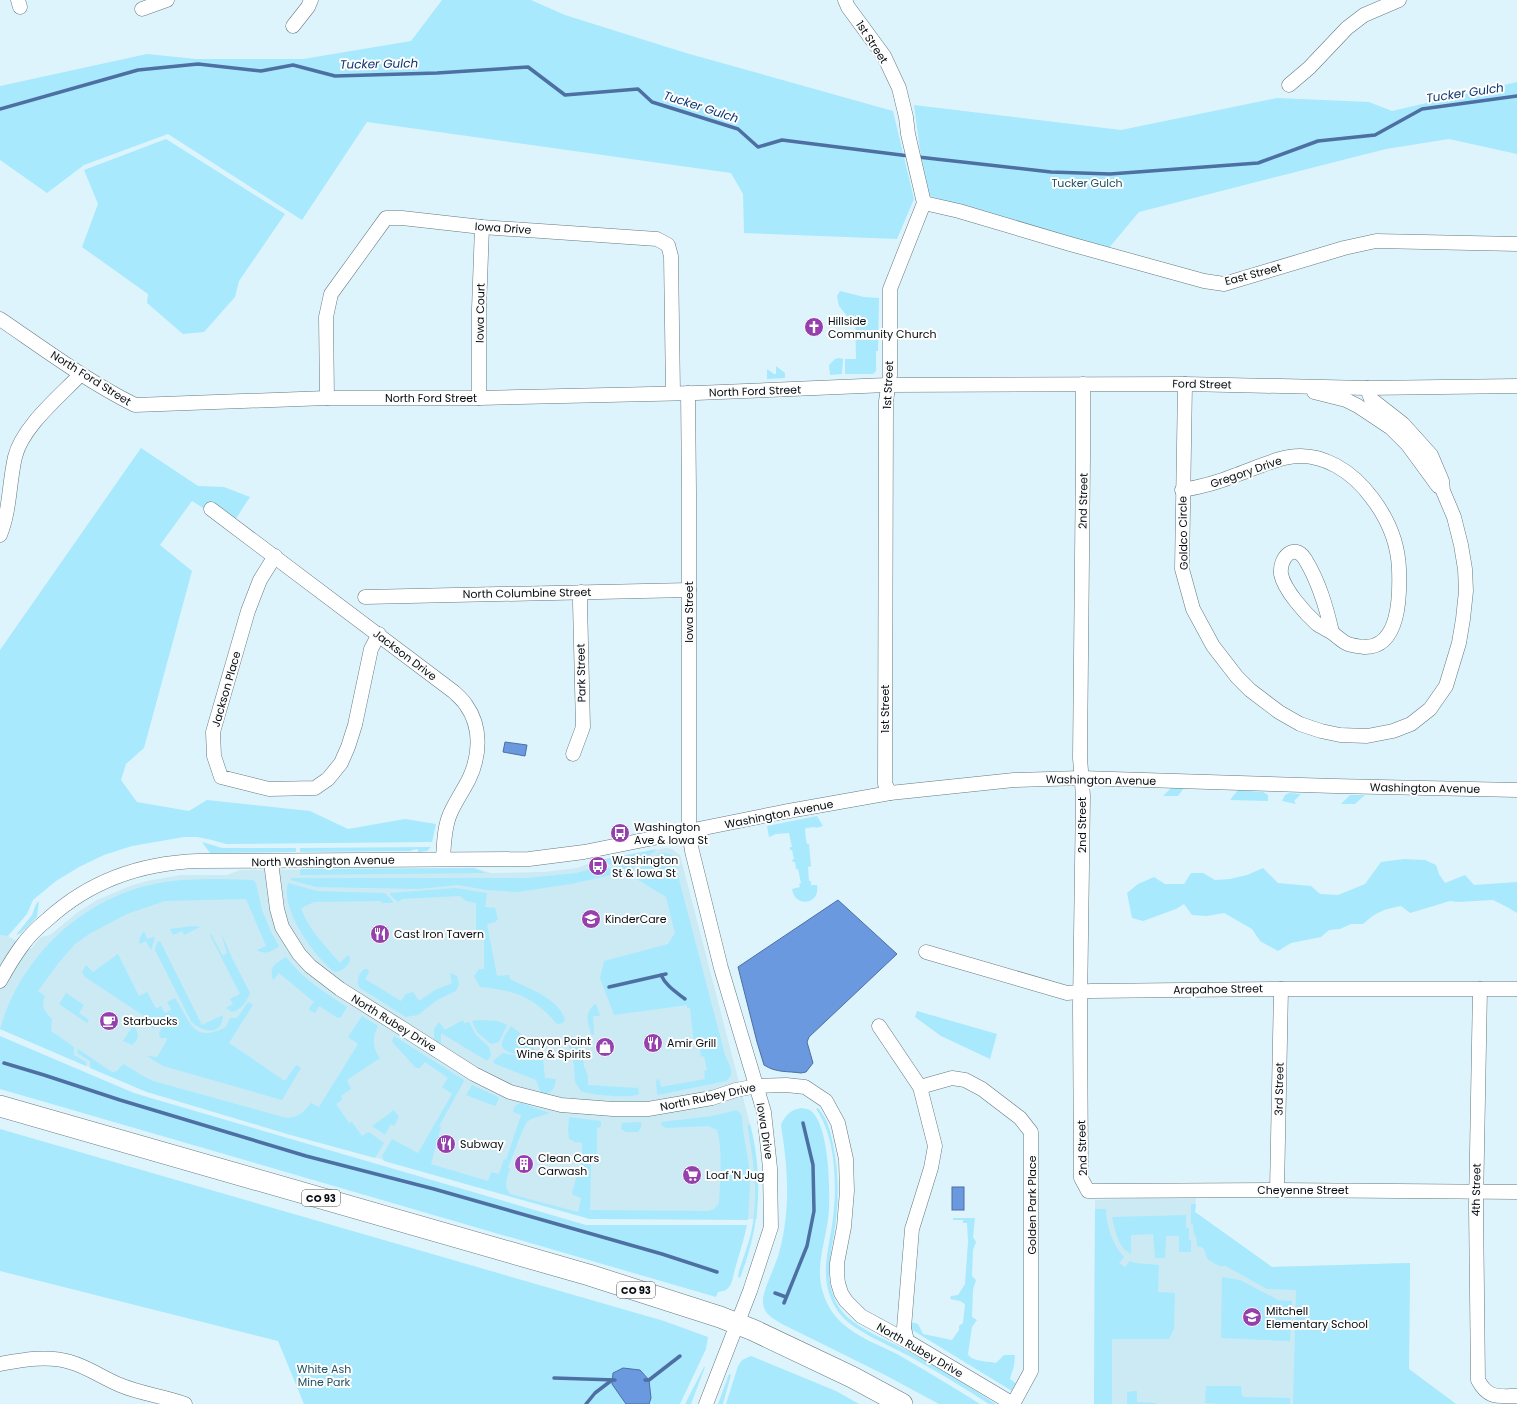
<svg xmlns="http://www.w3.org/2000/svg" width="1517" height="1404" font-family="Poppins,sans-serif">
<rect width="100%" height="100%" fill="#def4fc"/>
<g fill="#cbeaf4">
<polygon points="666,848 672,849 680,855 753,1136 758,1178 757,1219 590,1219 147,1092 0,1029 0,935 8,936 31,949 41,937 50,935 78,912 97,900 130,886 147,881 181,875 227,875 240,870 474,868 491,873 544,872 577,868 593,862"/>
<polygon points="1196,1196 1195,1212 1272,1267 1410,1263 1409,1369 1456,1404 1094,1404 1095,1200"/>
</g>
<g fill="#a8e9fe">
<polygon points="442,0 531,0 565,15 686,53 893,111 914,199 897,239 744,233 743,194 731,173 367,122 302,220 168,134 84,165 47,193 0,160 0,86 147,54 196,59 303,59 411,41"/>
<polygon points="1517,82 1517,154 1449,139 1386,149 1139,212 1108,249 930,196 920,150 914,105 1121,130 1277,98 1369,102 1392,111"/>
<polygon points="166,139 285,214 239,281 235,297 204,332 183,334 147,303 148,294 82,247 98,204 84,170"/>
<polygon points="840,291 864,297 879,298 878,351 876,351 876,371 873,374 845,374 845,359 856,359 855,316 847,316 839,306 837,296"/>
<polygon points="839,358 843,359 842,374 830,375 829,365 835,359"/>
<polygon points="776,366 785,373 785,378 767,379 767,369 774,374 776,374"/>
<polygon points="141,448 198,486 224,487 250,497 235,520 208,511 192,501 160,545 192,571 144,748 126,764 121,780 137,802 189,811 207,800 310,811 348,829 405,819 436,824 432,842 226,844 212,840 197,837 184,837 132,846 104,855 79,867 56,881 33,900 27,914 8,936 0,935 0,650"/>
<polygon points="1172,787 1184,788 1178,796 1163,796"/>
<polygon points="1238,790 1263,792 1268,795 1268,801 1230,800"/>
<polygon points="1289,793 1301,794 1294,801 1296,804 1282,801 1285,795"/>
<polygon points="1350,795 1365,795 1355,804 1341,804"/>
<path d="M817 816 823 826 816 828 815 827 806 828 805 830 806 840 807 844H809L811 866 808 867 809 881H811V885H817C821 904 795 909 792 889L800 887 799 884 801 883 798 869H796L795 862H793L792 860 794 859 792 850H790V847H792L789 833 776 834 769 837 767 826Z"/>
<polygon points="202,842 209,844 222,848 296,848 296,852 210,853"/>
<polygon points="431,847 427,851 418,852 418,849 412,850 411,851 300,852 300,848"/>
<polygon points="657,849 630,870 616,867 600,860"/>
<path d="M663 853C673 853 678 858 676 868L725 1055C729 1064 736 1074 726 1081L658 1095 657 1093 656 1082 658 1079H659L661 1087 705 1079 704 1071 707 1070 704 1056 701 1057 699 1044H694L690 1008H687V1005L614 1015 600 978 604 961 668 944 675 933 666 897 630 875 659 854Z"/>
<path d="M1404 859 1425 860 1436 865 1439 874 1445 883 1465 875 1474 885 1517 882V913L1507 907 1493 900 1458 902 1450 901 1410 913 1401 906C1384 909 1376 912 1363 924H1351L1340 929 1329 930 1321 937 1291 943 1278 951 1260 941 1252 929 1224 913 1207 916 1192 915 1184 904 1176 909 1143 921 1132 918 1127 893 1138 884 1154 877 1165 884H1184L1191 873H1203L1215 880 1230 879 1247 875 1263 868 1278 883 1311 886 1320 894 1338 895 1365 884 1381 862Z"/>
<polygon points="602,866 625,872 571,884 516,892 487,890 458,885 418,889 316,887 291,880 291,878 527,878 576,873"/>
<polygon points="474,868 486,873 300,875 300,870 302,869"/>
<path d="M222 879 253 880 256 883 262 910 271 932 279 946C271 952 266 955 257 950L266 946 246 899 165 901 127 914 89 934 74 945 57 965 38 991 45 996C40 1006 45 1012 52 1019L51 1031 74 1047V1055L86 1062V1066L0 1029C22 954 86 894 165 882 184 879 203 879 222 879Z"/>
<path d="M288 883 317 891 385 893 392 900 393 903H382L381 901 314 902 301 908C308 929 326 947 340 963L348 955 350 958C350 965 343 971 335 972 315 958 280 909 288 883Z"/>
<path d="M455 888 487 893 485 907 495 908 498 919 495 922 487 924 497 976 509 975 510 979C527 988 560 999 565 1020L563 1023 559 1024 556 1023C533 996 513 990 480 987L474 976 479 969H484V933L476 934V903L466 901 460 896 402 899 398 902 390 895V893Z"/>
<polygon points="39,901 37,917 21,933 16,935 32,915 36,904"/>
<polygon points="193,926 200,927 184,935 182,931 173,935 170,929"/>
<polygon points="144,931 147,939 155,937 151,950 146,941 139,944 140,937"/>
<path d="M221 933 232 958 250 993C247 1001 241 1010 232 1012L226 1008 233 1004 230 999 240 994 210 935 211 934 223 956 227 953Z"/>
<path d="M160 941 202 1025 223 1015C223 1036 202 1033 191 1021L155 950 157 943Z"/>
<path d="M118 954 139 996 147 992 155 1007 157 1008 161 1006 165 1013 171 1010 167 1002 175 998C191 1022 192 1044 226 1027L230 1018H237L248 1002 253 1005 229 1043 285 1081 296 1065 301 1068 282 1100 163 1066 147 1056 157 1057 166 1042 167 1038H160L159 1033 162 1028 157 1025 154 1029 152 1028 144 1016 85 977 82 972 86 965 93 972Z"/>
<path d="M286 957C303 979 324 992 347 1007L341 1017 338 1018 319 1006 315 1013 310 1011 309 1008 314 1002 279 973 273 980C269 966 275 964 286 957Z"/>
<path d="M365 969H368L369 972 365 979 401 1001 406 994 413 992 419 1001 435 990 452 983 450 973 457 976 459 984 456 991 437 1000 418 1015 406 1017 360 988C355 982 359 972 365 969Z"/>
<polygon points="66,993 84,1005 79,1013 89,1020 87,1023 59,1004"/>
<path d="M595 1004H596L600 1016H593L594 1034 592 1035C587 1022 584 1014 595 1004Z"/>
<polygon points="917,1011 997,1034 990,1059 941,1036 915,1017"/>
<path d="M362 1016 378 1026C372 1038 372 1047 380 1058L347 1080 351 1089 341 1096 342 1100 336 1104 349 1123 352 1122 362 1136 369 1132 384 1143 375 1158 287 1134 147 1092 90 1068V1061L77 1053 78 1049 112 1072 117 1071 123 1064 125 1065 143 1076 153 1081 287 1118C299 1117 304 1112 311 1103L319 1107 358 1044 348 1037Z"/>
<polygon points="463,1020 464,1023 469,1022 476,1035 489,1047 491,1056 487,1061 441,1033 441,1045 434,1039 434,1029 439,1022 445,1030"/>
<polygon points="479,1020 498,1021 507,1025 499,1042 491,1044 477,1032 472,1021"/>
<path d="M133 1026C140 1032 139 1040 132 1045L123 1041Z"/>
<path d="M511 1026 525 1037 537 1053C529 1055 501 1056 502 1044 502 1039 508 1031 511 1026Z"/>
<path d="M0 1036 134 1093 154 1099 586 1225H747C744 1240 739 1254 735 1269 733 1275 733 1282 729 1287 726 1291 723 1291 718 1292L716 1297 0 1089Z"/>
<path d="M394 1036 464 1080 463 1083 439 1126 441 1127 431 1164 488 1181 491 1172 499 1174 504 1159 506 1160 521 1115 513 1112C514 1107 516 1104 521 1103L550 1113 531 1119 527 1122 523 1129 508 1168H510C507 1177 503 1186 510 1194L578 1212 581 1198 573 1195 572 1193 577 1175 575 1168H581V1162H573L572 1160 574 1158H582V1143L575 1142 569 1139 568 1130 569 1117 601 1121V1126L597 1129V1160L601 1164H591L590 1210 709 1211 714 1209 719 1203C720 1183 723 1149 717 1130L708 1126 666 1128 662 1126 661 1122 712 1116 737 1110 742 1116 743 1130 749 1166 750 1183 748 1220 590 1219 384 1161 382 1156 392 1139 418 1153 452 1094 442 1087 448 1078 425 1062 420 1068H416L393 1043 392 1041Z"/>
<path d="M571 1036 576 1038 582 1049 584 1066 588 1076V1085L638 1088 639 1094C630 1099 591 1095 581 1091L575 1082 574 1065 568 1041V1037Z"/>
<path d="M503 1053 530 1058 541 1055 543 1059 545 1078 555 1079 556 1080C554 1090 551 1095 541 1094L536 1080 493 1063 494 1060Z"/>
<polygon points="472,1085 498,1097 499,1099 495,1106 466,1095"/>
<path d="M801 1108C804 1108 807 1109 810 1110 829 1123 830 1187 829 1209 828 1235 815 1263 822 1289 825 1302 832 1314 842 1323 857 1337 879 1345 897 1354 925 1370 953 1387 980 1404H939L885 1375 782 1324C772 1318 762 1313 763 1300 763 1290 776 1265 779 1253 791 1209 788 1170 781 1125 785 1115 791 1110 801 1108Z"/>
<path d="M818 1108C827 1118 830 1130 833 1144 838 1168 839 1194 836 1219 833 1250 820 1281 841 1310 854 1328 890 1341 910 1352 939 1368 968 1386 996 1404H989C963 1387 936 1371 909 1356 889 1345 853 1331 840 1314 816 1282 829 1252 833 1218 837 1185 836 1137 816 1109Z"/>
<polygon points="394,1110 399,1117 394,1126 391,1124 385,1135 372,1126"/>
<polygon points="641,1122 641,1128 638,1132 626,1132 621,1129 622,1123"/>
<path d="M750 1124C764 1179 760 1226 740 1278L738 1277 739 1271C743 1258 748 1246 751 1233 759 1196 754 1165 748 1129V1125Z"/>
<polygon points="0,1129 664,1321 708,1337 706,1349 680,1404 304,1404 278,1341 0,1271"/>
<path d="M1191 1204H1196L1195 1212 1272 1267 1410 1263 1409 1369 1456 1404H1293L1296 1290 1267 1289 1224 1265 1222 1267C1218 1265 1213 1263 1209 1260 1202 1253 1209 1248 1197 1246L1196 1236 1194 1235 1193 1224H1191Z"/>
<path d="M1095 1209H1106C1106 1224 1112 1245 1124 1257L1119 1263 1125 1267 1130 1261 1135 1263 1159 1265 1158 1292 1175 1293 1174 1329 1169 1339H1112V1404H1094Z"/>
<path d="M1186 1215V1228H1189V1239L1191 1240V1252H1179V1236H1166L1165 1258H1155L1153 1234 1131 1235V1254C1118 1248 1115 1230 1112 1217Z"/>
<path d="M953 1218H975L973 1237 976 1242 973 1250 972 1276 976 1280 973 1290 972 1317 977 1320 972 1327 968 1354C972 1362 988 1361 996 1363L1004 1355H1015L1014 1366 1010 1379 1017 1384 1012 1391 909 1328 911 1322 918 1324 923 1334 952 1340 959 1330V1326L963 1323 965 1304 960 1301 950 1299 951 1296 958 1295 965 1284 968 1242 967 1223H963V1220H953Z"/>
<polygon points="1222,1277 1240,1280 1278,1300 1292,1301 1290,1341 1221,1338"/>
<polygon points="751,1356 836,1391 859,1404 726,1404 738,1366 742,1360"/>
<polygon points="704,1367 705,1367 691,1404 685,1404"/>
<polygon points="729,1374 731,1375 723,1404 718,1404"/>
<polygon points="1206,1386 1241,1386 1242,1395 1243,1397 1290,1398 1290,1404 1220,1404 1205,1403"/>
<polygon points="1137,1391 1137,1402 1156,1403 1156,1404 1127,1404 1127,1392"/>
</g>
<g fill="#6b99e0" stroke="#4d6fa2">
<polygon points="505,742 527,745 525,756 503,752"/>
<path d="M838 900 897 954 809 1037 807 1042 813 1063 806 1072 801 1073C788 1071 776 1073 764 1065L757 1042 738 967Z"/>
<rect x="952" y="1187" width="12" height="23"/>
<polygon points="623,1368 640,1370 649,1380 651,1398 649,1404 626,1404 612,1384 613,1373"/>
</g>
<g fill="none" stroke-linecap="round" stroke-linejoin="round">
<g stroke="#4d6fa2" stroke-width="3.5">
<polyline points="0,109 138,70 198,64 261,71 293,65 335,76 437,73 528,67 565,95 638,89 652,102 738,129 758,147 782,140 909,156"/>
<polyline points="918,157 1051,172 1110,174 1258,163 1318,141 1375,135 1422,109 1517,96"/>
<path d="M661 975C666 986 676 992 685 999"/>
<polyline points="609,987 666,974"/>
<polyline points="4,1063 44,1075 120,1100 306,1156 434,1189 662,1254 717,1272"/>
<polyline points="775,1293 786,1297"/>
<polyline points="784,1303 807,1246 814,1211 813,1165 803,1123"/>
<polyline points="554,1378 615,1380"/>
<polyline points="645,1380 649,1380 680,1356"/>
<polyline points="586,1404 595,1393 612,1380"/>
</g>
<g stroke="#65797f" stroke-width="15">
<g id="minor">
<polyline points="18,0 20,7"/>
<polyline points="845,0 848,7 884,56 899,88 906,117 908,134 924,203 890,289 890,375 886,401 885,784 890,793"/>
<polyline points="142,9 167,0"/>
<polyline points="293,26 308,7 311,0"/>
<polyline points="1289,85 1309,68 1347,28 1364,15 1399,0"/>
<polyline points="924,203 959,211 1070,244 1204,281 1224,284 1344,248 1376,241 1517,244"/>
<path d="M0 319C44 349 87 381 135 405L327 398H479L696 393 887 385 1185 384 1367 388 1517 386"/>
<polyline points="1083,384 1083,457 1080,758 1083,796 1080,1006 1081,1178 1088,1191 1277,1190 1517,1192"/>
<polyline points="1185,384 1182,569 1193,609 1213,646 1237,677 1250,690 1279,712 1300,724 1321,731 1340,735 1367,736 1393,731 1411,724 1430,709 1446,686 1459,643 1463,619 1466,591 1465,569 1461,545 1454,517 1443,491 1442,481 1431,455 1403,424 1371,399 1367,388"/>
<polyline points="1314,392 1346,400 1358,406 1391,428 1408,445 1438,486"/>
<polyline points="688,393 689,492 689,832 692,851 721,968 764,1112 770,1168 771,1227 750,1291 706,1404"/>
<polyline points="327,398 326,317 331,294 386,218 402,218 482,227 657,239 668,245 671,256 673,393"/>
<polyline points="479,398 479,309 482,227"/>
<path d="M1182 490C1201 487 1219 482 1236 475 1254 469 1271 460 1289 457 1322 451 1353 472 1372 498 1388 519 1398 542 1399 569 1400 595 1400 648 1364 647 1358 646 1351 646 1346 643 1340 640 1336 635 1331 632 1326 629 1321 627 1317 624 1305 613 1284 590 1281 574 1279 558 1294 542 1305 559 1319 582 1326 606 1332 632"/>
<path d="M211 509 454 692C458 696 463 700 466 705 482 727 480 756 469 779 463 791 455 802 450 814 444 828 444 845 443 859"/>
<path d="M0 535C10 511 9 483 15 457 22 427 60 396 81 374"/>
<polyline points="275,556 260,580 248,611 213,732 214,756 221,777 269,789 315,788 328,779 341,763 348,747 355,725 371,649 379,634"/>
<polyline points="365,597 689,590"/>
<polyline points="573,754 583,727 580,602 581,592"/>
<polyline points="271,862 277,909 282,927 299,954 310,966 340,989 405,1030 474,1074 510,1092 561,1105 613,1109 648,1109 712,1098 736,1090 757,1086 786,1085 805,1087 826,1101 838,1123 846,1159 847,1191 844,1227 837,1263 837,1274 838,1283 841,1293 846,1301 861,1316 907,1341 1013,1404"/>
<polyline points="926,952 1067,993 1091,991 1281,989 1517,989"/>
<path d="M0 981C6 970 13 958 21 947 28 937 38 927 48 919 91 880 141 863 198 861L529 859 584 852 783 812 890 793 1014 780 1081 778 1334 786 1517 790"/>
<path d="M1480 989 1476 1206 1478 1380C1488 1399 1498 1396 1517 1396"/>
<polyline points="879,1026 920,1087 935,1146 931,1168 912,1229 904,1328 907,1341"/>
<polyline points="920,1087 952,1078 965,1080 982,1089 1020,1118 1031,1132 1031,1371 1013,1404"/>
<polyline points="1277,1190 1281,989"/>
<path d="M0 1364C22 1360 48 1355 70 1362 88 1367 103 1378 120 1385 141 1394 164 1396 185 1404"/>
</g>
</g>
<g stroke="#65797f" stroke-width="22">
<polyline id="highway" points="0,1106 589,1275 720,1317 753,1330 852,1377 902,1404"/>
</g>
<use href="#minor" stroke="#fff" stroke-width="14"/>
<use href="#highway" stroke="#fff" stroke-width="21"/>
</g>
<defs>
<g id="church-disc" transform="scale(1)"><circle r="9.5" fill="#9640ad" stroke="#fdfdfd"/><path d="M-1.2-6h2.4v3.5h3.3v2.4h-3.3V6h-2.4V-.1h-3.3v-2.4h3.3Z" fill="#fff"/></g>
<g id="bus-disc" transform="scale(1)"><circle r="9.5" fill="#9640ad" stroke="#fdfdfd"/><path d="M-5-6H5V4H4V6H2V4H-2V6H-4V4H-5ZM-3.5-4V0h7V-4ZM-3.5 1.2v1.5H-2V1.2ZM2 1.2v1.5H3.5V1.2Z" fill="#fff"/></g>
<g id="school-disc" transform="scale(1)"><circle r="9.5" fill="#9640ad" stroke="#fdfdfd"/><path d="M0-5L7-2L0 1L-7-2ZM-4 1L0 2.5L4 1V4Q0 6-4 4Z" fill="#fff"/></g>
<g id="restaurant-disc" transform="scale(1)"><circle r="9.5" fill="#9640ad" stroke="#fdfdfd"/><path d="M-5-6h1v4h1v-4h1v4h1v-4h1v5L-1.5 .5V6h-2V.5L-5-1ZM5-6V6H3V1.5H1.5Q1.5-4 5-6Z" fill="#fff"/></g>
<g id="cafe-disc" transform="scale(1)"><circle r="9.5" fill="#9640ad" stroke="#fdfdfd"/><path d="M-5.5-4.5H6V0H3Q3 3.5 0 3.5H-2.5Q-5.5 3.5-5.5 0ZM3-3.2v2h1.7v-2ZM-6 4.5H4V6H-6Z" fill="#fff"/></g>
<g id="shop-disc" transform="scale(1)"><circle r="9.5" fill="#9640ad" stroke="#fdfdfd"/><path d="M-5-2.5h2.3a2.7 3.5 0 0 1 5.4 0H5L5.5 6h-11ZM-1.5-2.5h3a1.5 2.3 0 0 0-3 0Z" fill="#fff"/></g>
<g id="building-disc" transform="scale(1)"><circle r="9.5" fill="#9640ad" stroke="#fdfdfd"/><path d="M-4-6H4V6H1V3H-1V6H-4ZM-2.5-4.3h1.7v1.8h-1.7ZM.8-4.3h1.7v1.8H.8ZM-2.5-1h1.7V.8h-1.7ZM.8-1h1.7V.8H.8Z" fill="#fff"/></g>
<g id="supermarket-disc" transform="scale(1)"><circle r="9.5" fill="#9640ad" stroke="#fdfdfd"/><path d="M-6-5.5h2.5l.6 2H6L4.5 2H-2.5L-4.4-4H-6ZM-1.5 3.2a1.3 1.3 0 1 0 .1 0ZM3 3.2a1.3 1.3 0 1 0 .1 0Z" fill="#fff"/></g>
</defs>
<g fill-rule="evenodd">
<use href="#church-disc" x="814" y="327"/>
<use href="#bus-disc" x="620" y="833"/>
<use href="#bus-disc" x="598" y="866"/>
<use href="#school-disc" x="591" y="919"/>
<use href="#restaurant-disc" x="380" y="934"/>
<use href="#cafe-disc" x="109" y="1021"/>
<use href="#restaurant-disc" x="653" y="1043"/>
<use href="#shop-disc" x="605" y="1047"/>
<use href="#restaurant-disc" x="446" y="1144"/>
<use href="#building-disc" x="524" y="1164"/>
<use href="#supermarket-disc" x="692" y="1175"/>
<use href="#school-disc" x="1252" y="1317"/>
</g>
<g text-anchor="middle" stroke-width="4" stroke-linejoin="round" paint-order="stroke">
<g fill="#fdfdfd" stroke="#505557" stroke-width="1">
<rect x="302" y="1190" width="38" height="16" rx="3"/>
<rect x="617" y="1282" width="38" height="16" rx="3"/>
</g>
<g font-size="10" font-weight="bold" fill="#060d10">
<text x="321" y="1202">CO 93</text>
<text x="636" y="1294">CO 93</text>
</g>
<g font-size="11" fill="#060d10" stroke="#fdfdfd">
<text transform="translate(872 42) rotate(57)" y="4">1st Street</text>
<text transform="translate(503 228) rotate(4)" y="4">Iowa Drive</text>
<text transform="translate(1253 274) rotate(-15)" y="4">East Street</text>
<text transform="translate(480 313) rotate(-89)" y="4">Iowa Court</text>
<text transform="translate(91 378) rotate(32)" y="4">North Ford Street</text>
<text transform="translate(1202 384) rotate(1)" y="4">Ford Street</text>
<text transform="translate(888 385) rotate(-87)" y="4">1st Street</text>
<text transform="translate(755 391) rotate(-2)" y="4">North Ford Street</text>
<text x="431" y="402">North Ford Street</text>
<text transform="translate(1246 472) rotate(-19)" y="4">Gregory Drive</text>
<text transform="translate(1083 501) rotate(-89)" y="4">2nd Street</text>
<text transform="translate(1183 533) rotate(-91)" y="4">Goldco Circle</text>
<text transform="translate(527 593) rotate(-1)" y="4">North Columbine Street</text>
<text transform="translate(689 612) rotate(-90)" y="4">Iowa Street</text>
<text transform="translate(405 655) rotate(37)" y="4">Jackson Drive</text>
<text transform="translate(581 673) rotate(-91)" y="4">Park Street</text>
<text transform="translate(226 689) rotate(-74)" y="4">Jackson Place</text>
<text transform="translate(885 709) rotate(-90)" y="4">1st Street</text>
<text transform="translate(1101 780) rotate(1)" y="4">Washington Avenue</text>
<text transform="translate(1425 788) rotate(1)" y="4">Washington Avenue</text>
<text transform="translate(779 814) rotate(-11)" y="4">Washington Avenue</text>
<text transform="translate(1082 825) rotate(-90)" y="4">2nd Street</text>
<text transform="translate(323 861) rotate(-1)" y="4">North Washington Avenue</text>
<text transform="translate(1218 989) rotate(-1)" y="4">Arapahoe Street</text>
<text transform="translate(394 1023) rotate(32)" y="4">North Rubey Drive</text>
<text transform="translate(1279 1089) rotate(-89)" y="4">3rd Street</text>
<text transform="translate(708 1097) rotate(-12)" y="4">North Rubey Drive</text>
<text transform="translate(765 1131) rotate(81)" y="4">Iowa Drive</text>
<text transform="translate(1082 1148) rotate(-92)" y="4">2nd Street</text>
<text x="1303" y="1194">Cheyenne Street</text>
<text transform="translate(1476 1190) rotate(-89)" y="4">4th Street</text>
<text transform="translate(1032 1205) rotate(-90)" y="4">Golden Park Place</text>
<text transform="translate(920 1350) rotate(30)" y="4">North Rubey Drive</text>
</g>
<g font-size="11" fill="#205361" stroke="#fdfdfd">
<text x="1087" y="187">Tucker Gulch</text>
<text x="324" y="1373">White Ash<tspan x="324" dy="13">Mine Park</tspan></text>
</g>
<g font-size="11" fill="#060d10" stroke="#fdfdfd" text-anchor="start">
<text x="828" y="325">Hillside<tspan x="828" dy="13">Community Church</tspan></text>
<text x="634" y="831">Washington<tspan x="634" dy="13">Ave &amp; Iowa St</tspan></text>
<text x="612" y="864">Washington<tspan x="612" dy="13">St &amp; Iowa St</tspan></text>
<text x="605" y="923">KinderCare</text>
<text x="394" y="938">Cast Iron Tavern</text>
<text x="123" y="1025">Starbucks</text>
<text x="591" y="1045" text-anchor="end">Canyon Point<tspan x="591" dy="13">Wine &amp; Spirits</tspan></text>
<text x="667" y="1047">Amir Grill</text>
<text x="460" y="1148">Subway</text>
<text x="538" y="1162">Clean Cars<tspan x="538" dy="13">Carwash</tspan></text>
<text x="706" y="1179">Loaf 'N Jug</text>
<text x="1266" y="1315">Mitchell<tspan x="1266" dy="13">Elementary School</tspan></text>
</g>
<g font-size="12" font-style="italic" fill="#0b3574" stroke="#fdfdfd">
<text transform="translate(379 64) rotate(-1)" y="4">Tucker Gulch</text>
<text transform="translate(1465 93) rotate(-8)" y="4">Tucker Gulch</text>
<text transform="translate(701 107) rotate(18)" y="4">Tucker Gulch</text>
</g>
</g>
</svg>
